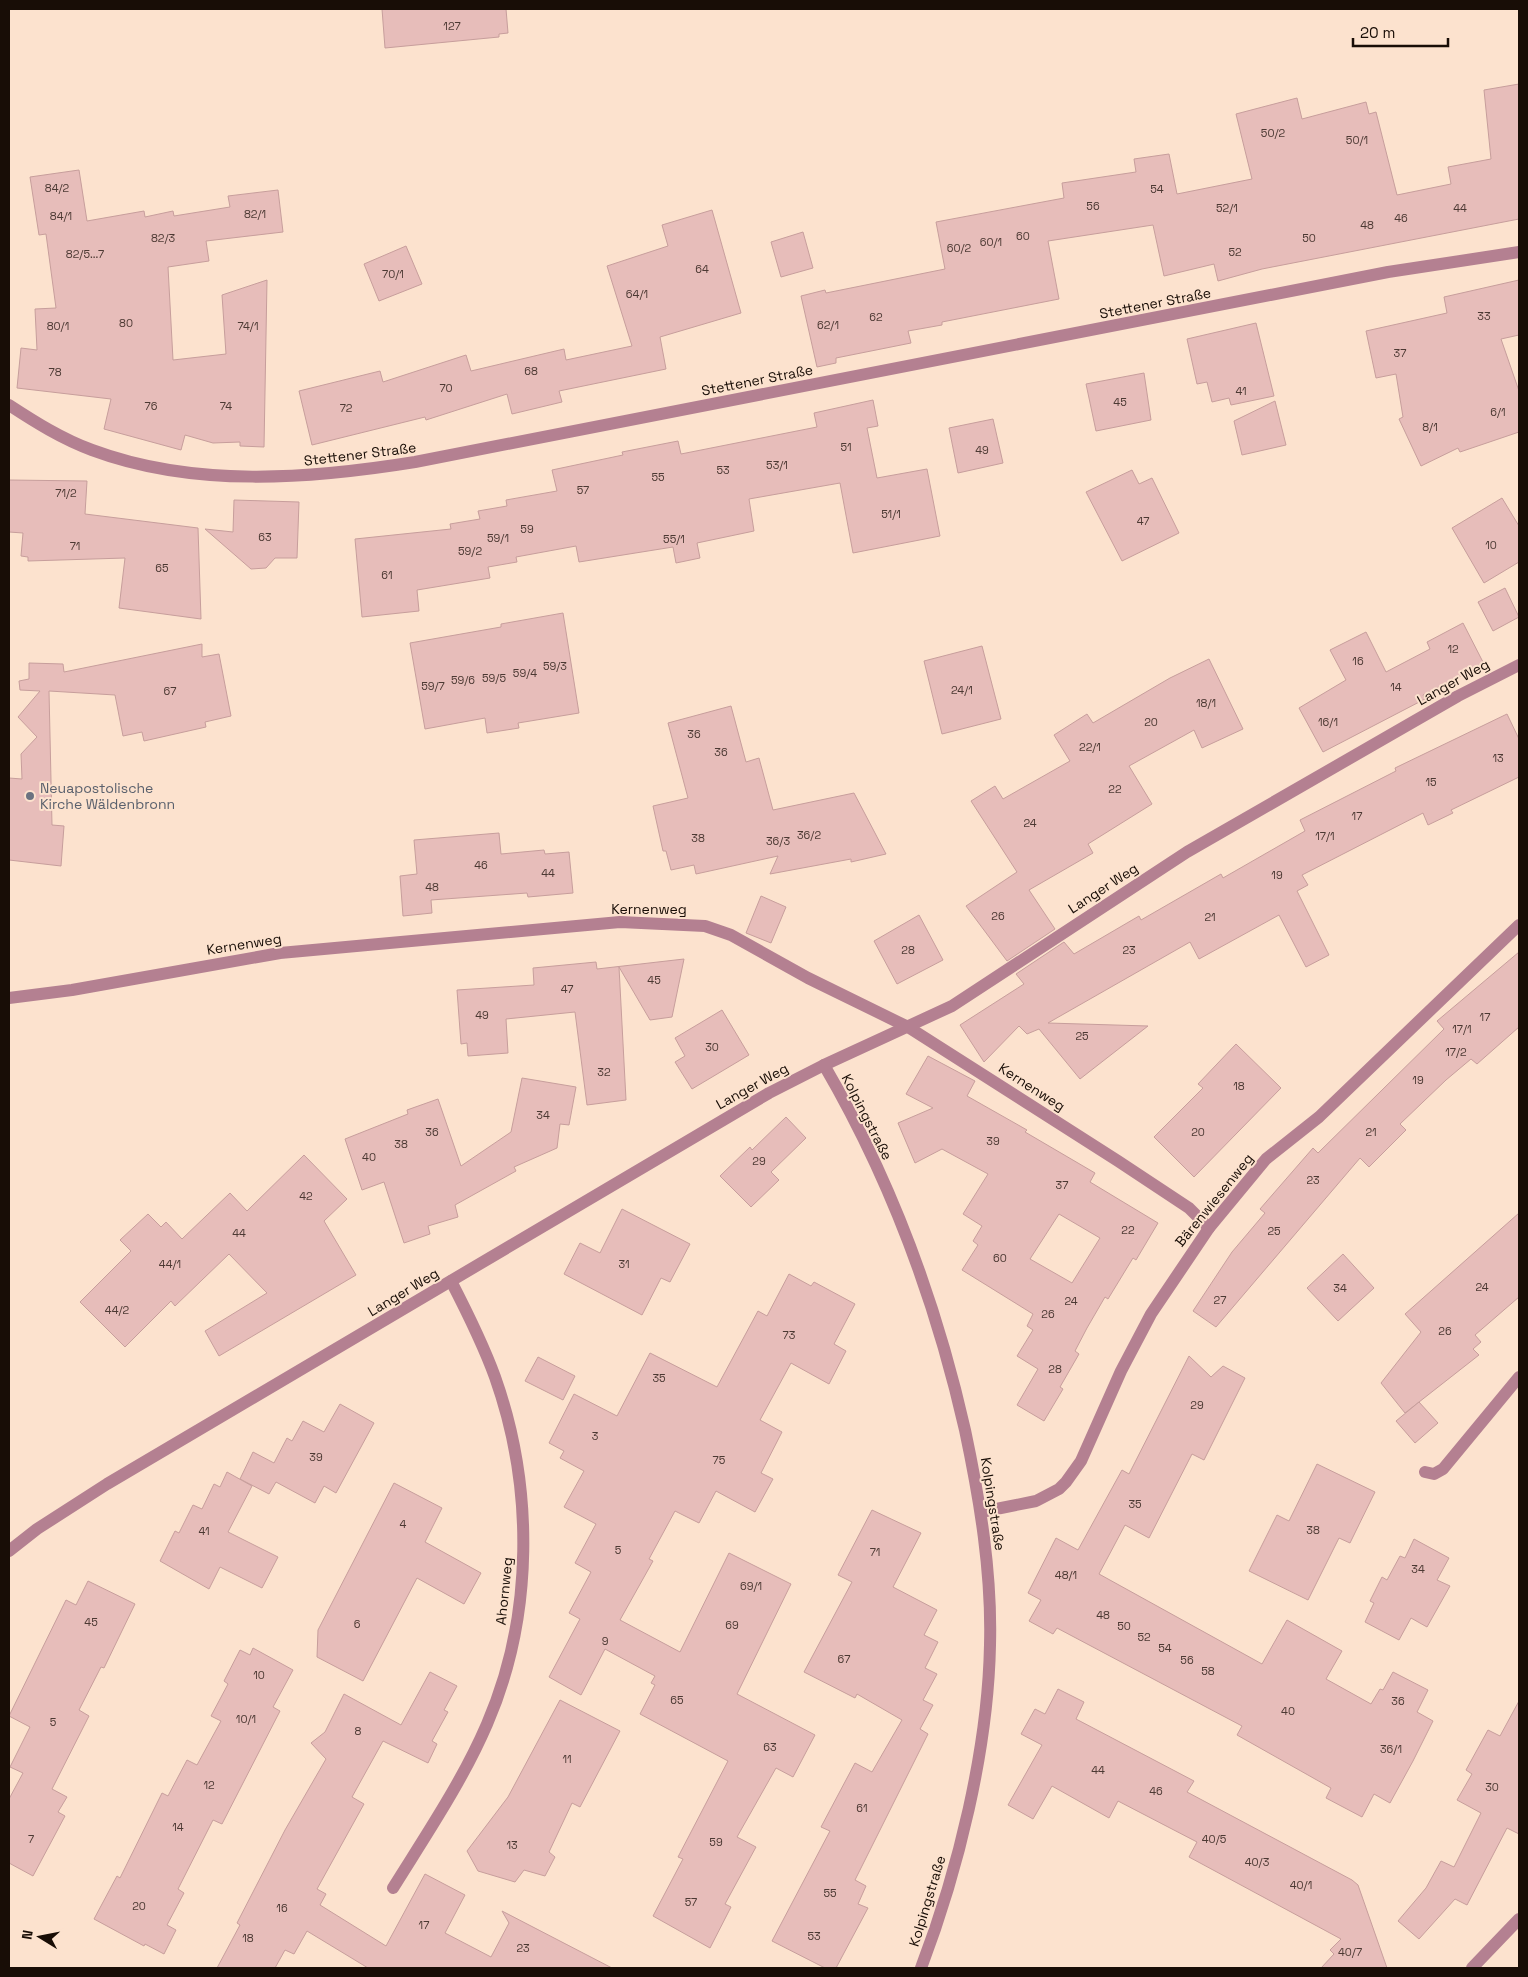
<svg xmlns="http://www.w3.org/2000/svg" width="1528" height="1977" font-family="'Space Grotesk',sans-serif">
<rect width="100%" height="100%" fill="#fce2ce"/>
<g fill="#e7bdba" stroke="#c79e9c" fill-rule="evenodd">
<polygon points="382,9 506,9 508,33 499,34 499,37 385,48"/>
<polygon points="1519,84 1519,219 1262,269 1218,281 1214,264 1164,276 1153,225 1048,241 1059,299 942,322 942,325 908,331 911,343 836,358 836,363 817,367 801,296 825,290 826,293 945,269 936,222 1064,198 1062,183 1136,172 1134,159 1169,154 1177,194 1252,179 1236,114 1297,98 1302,119 1366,102 1369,114 1376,112 1397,195 1451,184 1448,167 1491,159 1484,90"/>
<polygon points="79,170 87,221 144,211 145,217 173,211 174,216 230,207 228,196 278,190 283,232 206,241 209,261 168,267 173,360 226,354 222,295 267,280 264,447 240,446 240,442 213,443 185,435 181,450 104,429 111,399 17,388 21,348 37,350 35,309 56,308 46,234 39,235 30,177"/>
<polygon points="712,210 741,313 660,337 666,369 559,391 562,402 512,414 507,394 426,420 425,417 312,445 299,391 380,371 383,382 466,355 471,371 564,349 566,360 632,346 607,266 668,246 662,225"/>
<polygon points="803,232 813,268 781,277 771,242"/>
<polygon points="406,246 422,284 379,301 364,264"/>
<polygon points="1519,280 1519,335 1501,339 1519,391 1519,432 1460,452 1458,448 1421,466 1399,419 1403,417 1396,374 1376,378 1366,331 1447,313 1444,297"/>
<polygon points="1256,323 1274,396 1231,405 1229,398 1212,402 1207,382 1197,384 1187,339"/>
<polygon points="1144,373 1151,420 1096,431 1086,384"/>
<polygon points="873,400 878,426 867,428 877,478 927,469 940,536 853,553 840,483 749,499 754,531 697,543 700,558 676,563 673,547 579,562 576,546 516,557 517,562 488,567 490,578 417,590 419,611 362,617 355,539 451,529 450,524 480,519 478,511 507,506 506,500 557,491 552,470 623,455 622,452 678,441 681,454 817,427 814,413"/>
<polygon points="1275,401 1286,445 1242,455 1234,421"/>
<polygon points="993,419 1003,463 958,473 949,428"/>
<polygon points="1132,470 1139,484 1152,478 1179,533 1122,561 1086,492"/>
<polygon points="9,480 87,481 85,514 198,528 201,619 119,608 125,558 28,561 28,557 21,556 23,533 9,532"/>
<polygon points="1502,498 1519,526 1519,562 1484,583 1452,528"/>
<polygon points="234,500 299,502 297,558 275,558 266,568 251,569 205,529 233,532"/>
<polygon points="1505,588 1519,617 1493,631 1478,602"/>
<polygon points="563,613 579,713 518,723 519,728 487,733 485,718 425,729 410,643 501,627 501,624"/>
<polygon points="1463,623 1484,664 1423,695 1425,699 1323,752 1299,708 1346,680 1330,650 1366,632 1386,672 1430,649 1427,642"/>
<polygon points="202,644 202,657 219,654 231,716 205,722 206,727 144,741 142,732 123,736 115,695 49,691 52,825 64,826 61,866 9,860 9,778 22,779 21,754 37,737 18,717 40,691 20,690 19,681 29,679 29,663 63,664 64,672"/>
<polygon points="982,646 1001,719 942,734 924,661"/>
<polygon points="1209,659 1243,729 1202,748 1194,730 1129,766 1152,804 1088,844 1093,853 1029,890 1055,929 1007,961 966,906 1017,872 971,801 995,786 1003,799 1070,761 1054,735 1087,714 1093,723 1170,678"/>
<polygon points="731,706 746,762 759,758 773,810 854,793 886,854 851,862 851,859 770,874 778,856 696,874 694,865 671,870 666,851 663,851 653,806 688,798 668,723"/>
<polygon points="1507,714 1519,739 1519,777 1451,810 1453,813 1428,825 1423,813 1302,875 1308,885 1297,891 1329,955 1306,967 1279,915 1199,959 1190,942 1048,1023 1148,1026 1080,1079 1039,1029 1027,1034 1019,1026 984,1062 960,1025 1024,984 1016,974 1064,942 1074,954 1139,916 1141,920 1221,874 1223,878 1305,831 1300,820 1396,771 1395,768"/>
<polygon points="499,833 501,854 544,850 545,854 569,852 573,893 528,897 527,893 431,900 432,913 403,916 400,876 417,874 414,840"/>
<polygon points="761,896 786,907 771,943 746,933"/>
<polygon points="919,915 943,960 897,984 874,941"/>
<polygon points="1519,952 1519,1027 1477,1064 1471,1059 1446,1080 1400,1124 1406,1130 1369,1167 1360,1158 1216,1327 1193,1311 1232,1252 1265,1213 1260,1209 1313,1148 1318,1153 1444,1029 1437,1021"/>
<polygon points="684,959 672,1017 650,1020 619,967 626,1100 587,1105 575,1012 506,1019 508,1053 468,1056 467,1043 461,1044 457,990 534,985 533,968 596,962 597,969"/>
<polygon points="722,1010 749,1055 692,1089 675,1062 685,1056 675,1038"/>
<polygon points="1236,1044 1281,1088 1194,1177 1154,1137 1203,1088 1198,1084"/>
<path d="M928 1056 975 1081 967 1096 1027 1130 1025 1132 1095 1173 1090 1182 1158 1223 1136 1260 1133 1258 1108 1299 1105 1297 1087 1328 1075 1351 1079 1354 1060 1387 1063 1389 1044 1421 1017 1405 1038 1369 1017 1356 1033 1330 1027 1326 1033 1314 962 1270 978 1245 973 1241 982 1226 963 1214 988 1174 942 1149 915 1163 898 1123 933 1108 906 1094ZM1059 1214 1100 1238 1072 1283 1030 1259Z"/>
<polygon points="522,1078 576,1087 569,1125 560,1124 557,1148 514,1167 516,1171 455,1205 458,1217 428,1226 430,1234 404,1243 384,1182 362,1190 345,1139 408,1114 407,1110 438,1099 461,1166 511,1132"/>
<polygon points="786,1117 806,1138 771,1172 779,1180 751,1207 720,1176 750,1147 752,1150"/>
<polygon points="304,1155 347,1199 324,1221 356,1275 219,1356 205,1331 267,1293 229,1254 175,1306 171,1301 125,1347 80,1302 131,1251 120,1240 148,1214 161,1227 166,1222 182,1239 230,1193 247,1211"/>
<polygon points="622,1209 690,1244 670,1282 661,1278 642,1315 564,1274 580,1243 600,1253"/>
<polygon points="1519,1213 1519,1297 1475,1335 1481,1342 1473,1349 1479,1355 1405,1413 1381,1383 1421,1332 1405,1314"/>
<polygon points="1343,1254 1374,1288 1338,1321 1307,1288"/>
<polygon points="789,1274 811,1286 814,1282 855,1304 834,1344 846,1351 829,1384 791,1363 760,1420 782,1432 761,1473 773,1479 755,1512 716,1491 699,1523 675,1511 649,1559 653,1561 620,1620 680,1652 729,1553 791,1584 737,1694 815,1735 793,1777 776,1768 737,1837 756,1847 725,1904 731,1907 710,1948 653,1916 683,1859 678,1857 728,1761 640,1714 655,1685 651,1683 655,1676 605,1649 581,1695 549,1677 580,1619 569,1613 591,1572 575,1563 596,1524 564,1507 584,1471 560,1458 564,1451 549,1443 574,1394 617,1416 650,1353 717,1387 758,1311 767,1316"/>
<polygon points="1189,1356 1211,1377 1223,1366 1245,1378 1204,1460 1192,1454 1149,1538 1125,1525 1099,1574 1262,1664 1287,1620 1342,1651 1326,1679 1371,1704 1380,1689 1383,1690 1393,1672 1428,1690 1417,1712 1433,1721 1413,1761 1390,1803 1374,1794 1362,1817 1326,1798 1331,1788 1237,1735 1242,1726 1057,1628 1053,1634 1029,1621 1041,1600 1028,1593 1056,1538 1078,1550 1122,1470 1129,1474"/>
<polygon points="538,1357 575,1376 563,1400 525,1381"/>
<polygon points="1419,1402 1438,1423 1415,1443 1396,1421"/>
<polygon points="340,1404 374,1423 336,1493 324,1486 315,1503 276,1482 269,1494 240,1479 253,1452 274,1463 287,1438 292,1441 303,1421 324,1432"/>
<polygon points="1317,1464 1375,1492 1350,1543 1339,1538 1308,1600 1249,1571 1277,1515 1289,1521"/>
<polygon points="227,1472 252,1486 228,1532 278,1557 262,1588 220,1567 209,1589 160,1561 175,1531 179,1533 193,1505 202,1509 214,1484 220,1487"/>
<polygon points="394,1483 442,1508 425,1542 481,1573 464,1604 417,1578 363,1681 317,1657 318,1630"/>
<polygon points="872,1510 921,1533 893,1587 937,1610 924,1635 938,1642 925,1668 937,1674 923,1700 933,1705 920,1729 928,1734 855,1880 866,1886 858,1904 868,1908 836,1968 825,1968 772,1941 830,1831 821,1827 855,1763 872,1772 902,1720 857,1694 855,1698 804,1672 852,1582 838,1575"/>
<polygon points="1414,1539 1449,1558 1437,1580 1450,1586 1427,1627 1411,1618 1399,1640 1365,1622 1374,1603 1370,1601 1382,1577 1387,1580 1400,1556 1405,1558"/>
<polygon points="88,1581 135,1604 104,1668 101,1667 79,1710 89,1716 52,1789 67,1797 58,1812 65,1816 33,1876 9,1863 9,1799 23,1773 10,1767 30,1727 9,1716 66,1600 76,1605"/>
<polygon points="253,1648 293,1670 273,1707 280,1711 222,1824 213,1820 178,1889 184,1893 167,1925 176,1930 164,1954 145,1944 144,1946 94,1919 117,1876 120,1878 162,1793 168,1796 187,1760 197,1765 221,1721 211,1716 228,1684 224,1681 240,1650 250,1655"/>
<polygon points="430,1672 457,1686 444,1710 448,1712 432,1741 437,1744 428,1763 383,1741 352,1797 364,1804 317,1889 326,1894 320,1905 386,1946 425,1874 465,1895 445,1933 491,1957 509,1923 502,1911 612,1968 368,1968 307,1931 294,1954 285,1950 275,1968 217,1968 240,1925 237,1923 285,1830 326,1759 311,1743 325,1732 344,1694 401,1725"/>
<polygon points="1058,1689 1084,1702 1076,1719 1194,1781 1187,1792 1352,1880 1358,1885 1387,1968 1321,1968 1334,1954 1330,1950 1341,1939 1189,1857 1197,1842 1118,1801 1109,1818 1052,1786 1033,1819 1008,1805 1042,1745 1021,1734 1035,1709 1045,1714"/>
<polygon points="560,1700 620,1731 580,1807 572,1803 549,1852 555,1857 545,1876 524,1870 515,1882 478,1871 467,1851 508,1797"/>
<polygon points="1519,1701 1519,1834 1507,1828 1467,1905 1455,1899 1419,1939 1398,1921 1426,1888 1441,1861 1454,1867 1481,1813 1457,1800 1472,1774 1466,1770 1488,1730 1500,1736"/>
</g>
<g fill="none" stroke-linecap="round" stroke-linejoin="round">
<g stroke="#b48091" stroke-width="12">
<path d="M9 405C35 422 62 439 92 450 194 488 310 479 415 462L1388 272 1519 252"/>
<polyline points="9,998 72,990 280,953 620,922 705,926 731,935 808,978 908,1027 1118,1161 1189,1208 1209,1228"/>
<path d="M824 1065C890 1178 936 1302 965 1430 980 1501 992 1573 990 1645 988 1750 958 1871 921 1968"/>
<polyline points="1425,1472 1434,1474 1443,1469 1519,1377"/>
<polyline points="981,1512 1036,1501 1059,1489 1066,1482 1081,1461 1121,1371 1151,1314 1209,1228 1266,1159 1319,1117 1519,925"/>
<polyline points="9,1551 37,1529 107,1484 769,1093 824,1065 952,1006 1187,852 1458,696 1519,665"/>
<path d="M393 1888C426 1835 462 1782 487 1724 534 1616 534 1487 495 1377 483 1344 467 1312 451 1281"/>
<polyline points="1472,1968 1519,1919"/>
</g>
</g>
<circle fill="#6b7280" stroke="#fce2ce" stroke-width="2" cx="30" cy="796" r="5"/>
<g text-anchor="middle" stroke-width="4" stroke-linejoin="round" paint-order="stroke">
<g font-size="11" fill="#4c3933">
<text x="452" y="30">127</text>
<text x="1273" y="137">50/2</text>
<text x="1357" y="144">50/1</text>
<text x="57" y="192">84/2</text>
<text x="1157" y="193">54</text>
<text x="1093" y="210">56</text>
<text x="1227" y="212">52/1</text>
<text x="1460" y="212">44</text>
<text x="255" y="218">82/1</text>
<text x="61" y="220">84/1</text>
<text x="1401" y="222">46</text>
<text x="1367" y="229">48</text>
<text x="1023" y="240">60</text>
<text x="163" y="242">82/3</text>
<text x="1309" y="242">50</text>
<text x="991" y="246">60/1</text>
<text x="959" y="252">60/2</text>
<text x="1235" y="256">52</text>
<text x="85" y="258">82/5...7</text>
<text x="702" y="273">64</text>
<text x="393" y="278">70/1</text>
<text x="637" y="298">64/1</text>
<text x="1484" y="320">33</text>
<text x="876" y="321">62</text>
<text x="126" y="327">80</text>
<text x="828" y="329">62/1</text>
<text x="58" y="330">80/1</text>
<text x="248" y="330">74/1</text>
<text x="1400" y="357">37</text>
<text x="531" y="375">68</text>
<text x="55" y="376">78</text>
<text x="446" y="392">70</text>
<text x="1241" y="395">41</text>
<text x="1120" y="406">45</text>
<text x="151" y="410">76</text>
<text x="226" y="410">74</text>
<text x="346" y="412">72</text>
<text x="1498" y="416">6/1</text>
<text x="1430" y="431">8/1</text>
<text x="846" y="451">51</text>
<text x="982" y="454">49</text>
<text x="777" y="469">53/1</text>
<text x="723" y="474">53</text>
<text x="658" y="481">55</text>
<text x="583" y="494">57</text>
<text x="66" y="497">71/2</text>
<text x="891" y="518">51/1</text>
<text x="1143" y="525">47</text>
<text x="527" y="533">59</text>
<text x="265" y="541">63</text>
<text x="498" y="542">59/1</text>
<text x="674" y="543">55/1</text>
<text x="1491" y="549">10</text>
<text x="75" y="550">71</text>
<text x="470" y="555">59/2</text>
<text x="162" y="572">65</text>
<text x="387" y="579">61</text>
<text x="1453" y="653">12</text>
<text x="1358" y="665">16</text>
<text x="555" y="670">59/3</text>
<text x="525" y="677">59/4</text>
<text x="494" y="682">59/5</text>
<text x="463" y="684">59/6</text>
<text x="433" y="690">59/7</text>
<text x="1396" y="691">14</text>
<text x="962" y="694">24/1</text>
<text x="170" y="695">67</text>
<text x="1206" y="707">18/1</text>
<text x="1151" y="726">20</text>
<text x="1328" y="726">16/1</text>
<text x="694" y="738">36</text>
<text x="1090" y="751">22/1</text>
<text x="721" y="756">36</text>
<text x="1498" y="762">13</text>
<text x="1431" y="786">15</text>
<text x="1115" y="793">22</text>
<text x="1357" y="820">17</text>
<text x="1030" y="827">24</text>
<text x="809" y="839">36/2</text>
<text x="1325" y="840">17/1</text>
<text x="698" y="842">38</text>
<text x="778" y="845">36/3</text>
<text x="481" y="869">46</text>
<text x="548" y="877">44</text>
<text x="1277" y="879">19</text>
<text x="432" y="891">48</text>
<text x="998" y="920">26</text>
<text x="1210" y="921">21</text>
<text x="908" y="954">28</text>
<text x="1129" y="954">23</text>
<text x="654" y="984">45</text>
<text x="567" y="993">47</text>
<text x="482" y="1019">49</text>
<text x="1485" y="1021">17</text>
<text x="1462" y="1033">17/1</text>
<text x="1082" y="1040">25</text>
<text x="712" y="1051">30</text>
<text x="1456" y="1056">17/2</text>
<text x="604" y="1076">32</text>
<text x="1418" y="1084">19</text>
<text x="1239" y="1090">18</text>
<text x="543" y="1119">34</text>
<text x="432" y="1136">36</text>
<text x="1198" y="1136">20</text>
<text x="1371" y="1136">21</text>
<text x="993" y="1145">39</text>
<text x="401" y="1148">38</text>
<text x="369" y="1161">40</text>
<text x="759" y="1165">29</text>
<text x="1313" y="1184">23</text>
<text x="1062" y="1189">37</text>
<text x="306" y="1200">42</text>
<text x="1128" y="1234">22</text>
<text x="1274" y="1235">25</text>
<text x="239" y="1237">44</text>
<text x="1000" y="1262">60</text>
<text x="170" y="1268">44/1</text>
<text x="624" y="1268">31</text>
<text x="1482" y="1291">24</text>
<text x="1340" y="1292">34</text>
<text x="1220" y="1304">27</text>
<text x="1071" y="1305">24</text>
<text x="117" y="1314">44/2</text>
<text x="1048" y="1318">26</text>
<text x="1445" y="1335">26</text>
<text x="789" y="1339">73</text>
<text x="1055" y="1373">28</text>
<text x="659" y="1382">35</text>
<text x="1197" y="1409">29</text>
<text x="595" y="1440">3</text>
<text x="316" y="1461">39</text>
<text x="719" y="1464">75</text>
<text x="1135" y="1508">35</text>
<text x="403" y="1528">4</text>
<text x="1313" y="1534">38</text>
<text x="204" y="1535">41</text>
<text x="618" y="1554">5</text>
<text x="875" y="1556">71</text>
<text x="1418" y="1573">34</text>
<text x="1066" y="1579">48/1</text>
<text x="751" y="1590">69/1</text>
<text x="1103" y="1619">48</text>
<text x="91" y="1626">45</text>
<text x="357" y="1628">6</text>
<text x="732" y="1629">69</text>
<text x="1124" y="1630">50</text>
<text x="1144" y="1641">52</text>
<text x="605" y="1645">9</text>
<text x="1165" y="1652">54</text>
<text x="844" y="1663">67</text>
<text x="1187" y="1664">56</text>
<text x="1208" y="1675">58</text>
<text x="259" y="1679">10</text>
<text x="677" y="1704">65</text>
<text x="1398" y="1705">36</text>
<text x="1288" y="1715">40</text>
<text x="246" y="1723">10/1</text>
<text x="53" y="1726">5</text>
<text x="358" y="1735">8</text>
<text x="770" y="1751">63</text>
<text x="1391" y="1753">36/1</text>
<text x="567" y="1763">11</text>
<text x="1098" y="1774">44</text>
<text x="209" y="1789">12</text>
<text x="1492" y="1791">30</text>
<text x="1156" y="1795">46</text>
<text x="862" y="1812">61</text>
<text x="178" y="1831">14</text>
<text x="31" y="1843">7</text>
<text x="1214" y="1843">40/5</text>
<text x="716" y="1846">59</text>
<text x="512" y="1849">13</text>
<text x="1257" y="1866">40/3</text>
<text x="1301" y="1889">40/1</text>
<text x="830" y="1897">55</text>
<text x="691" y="1906">57</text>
<text x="139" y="1910">20</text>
<text x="282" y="1912">16</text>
<text x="424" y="1929">17</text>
<text x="814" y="1940">53</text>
<text x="248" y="1942">18</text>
<text x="523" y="1952">23</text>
<text x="1350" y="1956">40/7</text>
</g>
<g font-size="14" fill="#180d06" stroke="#fce2ce">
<text transform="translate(1155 303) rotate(-11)" y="5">Stettener Straße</text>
<text transform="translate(757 380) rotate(-11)" y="5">Stettener Straße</text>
<text transform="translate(360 454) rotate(-7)" y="5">Stettener Straße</text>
<text transform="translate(1453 682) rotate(-29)" y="5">Langer Weg</text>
<text transform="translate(1103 888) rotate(-33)" y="5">Langer Weg</text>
<text x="649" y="914">Kernenweg</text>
<text transform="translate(244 944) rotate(-9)" y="5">Kernenweg</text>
<text transform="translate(752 1086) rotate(-29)" y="5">Langer Weg</text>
<text transform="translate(1032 1087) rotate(33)" y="5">Kernenweg</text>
<text transform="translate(867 1117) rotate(63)" y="5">Kolpingstraße</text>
<text transform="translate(1214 1200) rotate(-51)" y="5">Bärenwiesenweg</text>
<text transform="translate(403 1292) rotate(-31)" y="5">Langer Weg</text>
<text transform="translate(993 1504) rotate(81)" y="5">Kolpingstraße</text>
<text transform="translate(504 1591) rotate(-84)" y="5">Ahornweg</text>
<text transform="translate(927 1901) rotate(-73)" y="5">Kolpingstraße</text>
</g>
<g font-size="14" fill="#5b616d" stroke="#fce2ce" text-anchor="start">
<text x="40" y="793">Neuapostolische<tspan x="40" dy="16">Kirche Wäldenbronn</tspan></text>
</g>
</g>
<rect width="1528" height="1977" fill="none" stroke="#180d06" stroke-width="20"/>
<g transform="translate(40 1937) rotate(280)" stroke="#fce2ce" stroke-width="4" paint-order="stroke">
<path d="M0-4L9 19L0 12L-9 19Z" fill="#180d06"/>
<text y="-8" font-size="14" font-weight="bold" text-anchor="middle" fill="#180d06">N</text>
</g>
<path d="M1353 38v8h95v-8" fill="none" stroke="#180d06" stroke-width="2.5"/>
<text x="1360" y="38" font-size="15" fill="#180d06" stroke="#fce2ce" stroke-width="4" paint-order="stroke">20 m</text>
</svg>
